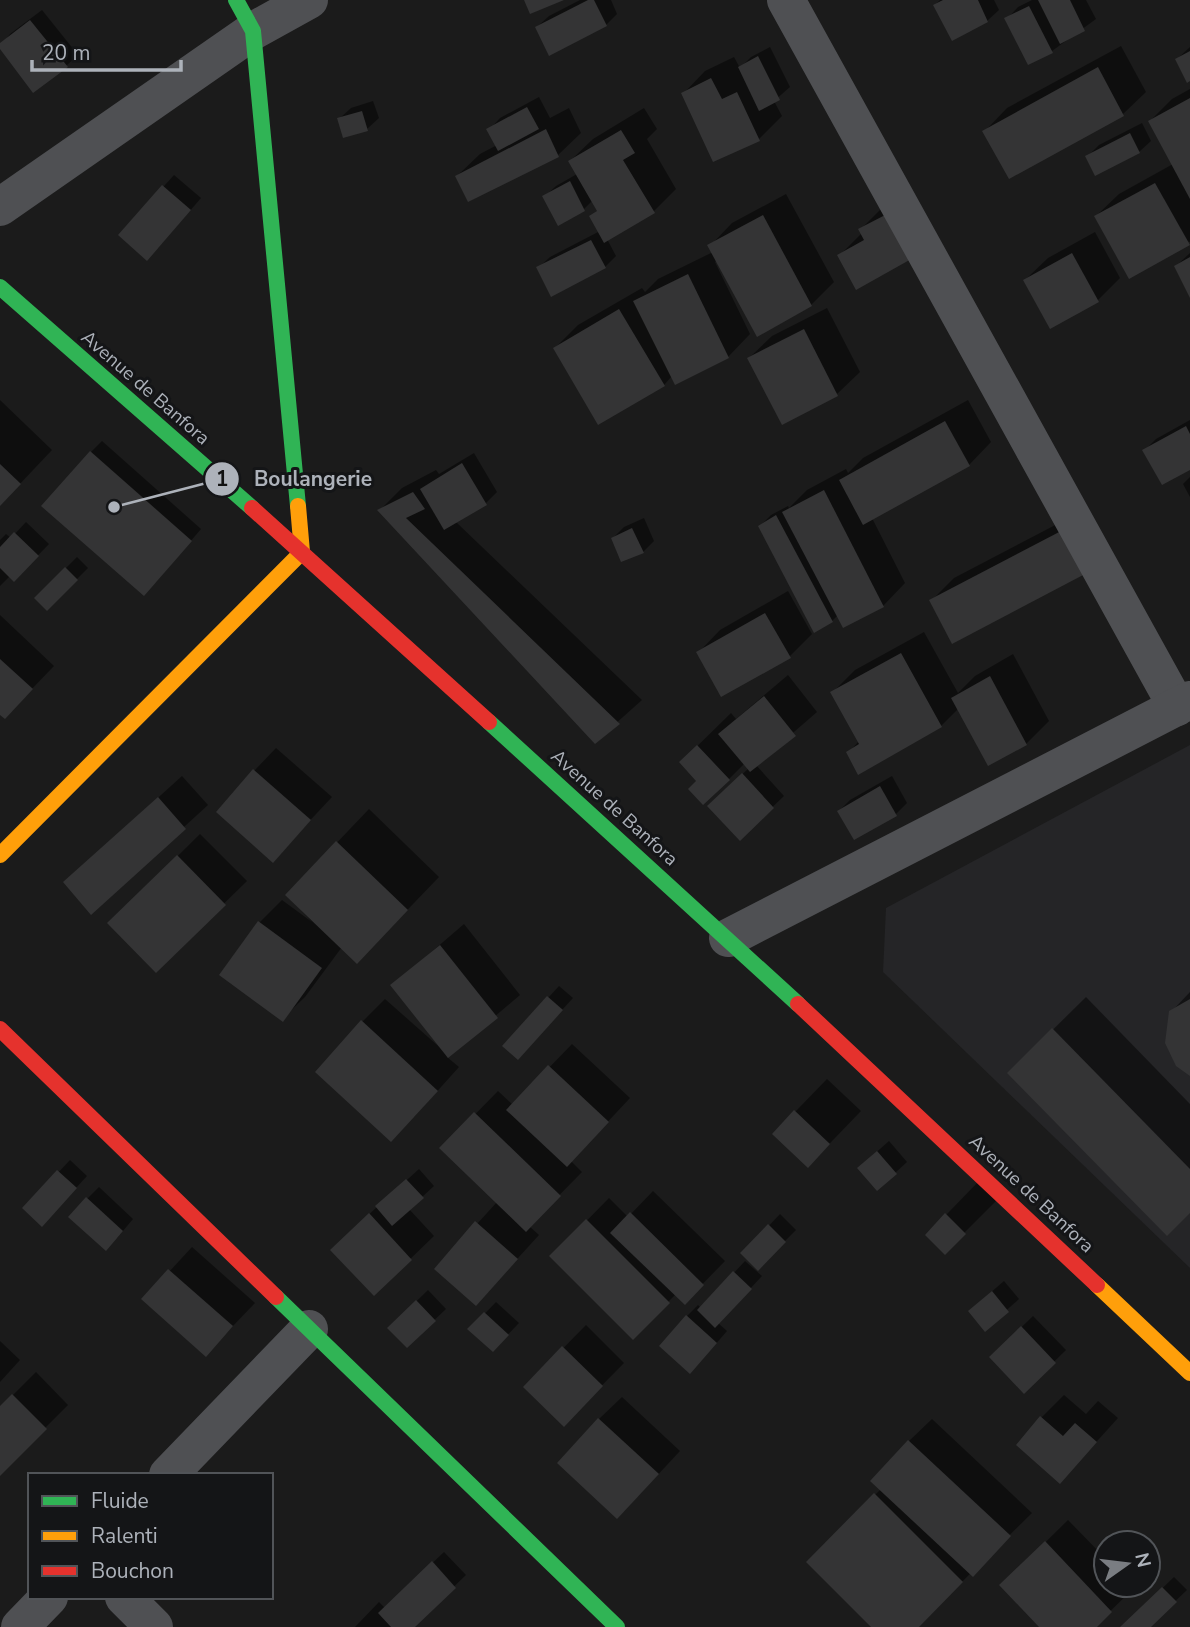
<svg xmlns="http://www.w3.org/2000/svg" width="1190" height="1627" font-family="'Nunito Sans',sans-serif">
<rect width="100%" height="100%" fill="#1b1b1b"/>
<polygon fill="#252527" points="1190,745 1190,1268 883,972 886,908"/>
<g fill="#0007">
<polygon points="580,0 611,0 617,14 606,25 537,27 549,16"/>
<polygon points="940,0 994,0 999,10 987,21 935,5"/>
<polygon points="1032,0 1086,0 1096,19 1052,51 1007,19 1018,7"/>
<polygon points="42,10 78,55 66,66 0,47 10,34"/>
<polygon points="1121,46 1146,92 1123,114 1010,177 985,131 1007,108"/>
<polygon points="770,47 790,87 774,101 782,116 759,139 683,94 705,71 734,57 740,68 751,57"/>
<polygon points="1190,47 1190,79 1177,59"/>
<polygon points="1190,89 1190,242 1096,216 1119,194 1173,164 1150,121 1172,99"/>
<polygon points="539,97 550,118 569,108 581,133 558,155 469,200 457,176 480,154 497,145 489,130 500,118"/>
<polygon points="373,101 379,118 367,129 339,119 351,108"/>
<polygon points="644,108 657,129 647,139 676,189 653,212 607,239 616,256 605,267 538,268 550,257 600,231 592,216 599,209 593,200 584,209 559,223 544,197 556,186 577,174 570,161 593,139"/>
<polygon points="1142,123 1151,141 1139,152 1087,157 1099,145"/>
<polygon points="174,175 201,198 158,248 120,235"/>
<polygon points="786,194 834,282 811,305 717,260 715,262 750,334 728,357 672,376 664,385 555,348 578,325 642,288 645,292 658,279 713,252 710,246 732,223"/>
<polygon points="883,207 912,257 839,256 862,233 860,230"/>
<polygon points="1095,232 1120,278 1098,300 1025,280 1048,258"/>
<polygon points="1190,253 1190,294 1176,266"/>
<polygon points="827,308 860,372 837,394 749,358 772,336"/>
<polygon points="0,400 52,450 0,505"/>
<polygon points="968,400 991,442 969,465 872,518 905,583 883,606 838,615 832,621 760,526 771,515 788,506 789,508 807,490 846,469 848,473 863,458"/>
<polygon points="1190,420 1190,468 1145,450 1156,439"/>
<polygon points="102,441 201,529 155,583 91,452"/>
<polygon points="474,453 497,492 486,503 456,522 642,700 595,742 380,510 402,488 436,470 439,474"/>
<polygon points="1190,477 1190,497 1183,484"/>
<polygon points="1086,509 953,641 932,600 954,578"/>
<polygon points="644,518 654,541 643,552 613,538 624,527"/>
<polygon points="26,522 49,544 14,580 10,576 0,586 0,540 6,534 11,538"/>
<polygon points="77,557 88,568 47,609 36,598"/>
<polygon points="788,591 812,634 790,656 698,653 720,630"/>
<polygon points="0,615 54,666 27,694 0,712"/>
<polygon points="924,632 958,693 975,676 1013,654 1049,721 1026,744 989,764 958,709 941,726 848,753 859,741 832,693 855,670"/>
<polygon points="788,675 817,712 756,765 784,796 740,838 720,795 749,768 745,763 729,779 699,781 681,762 731,713 736,719"/>
<polygon points="276,748 332,797 273,860 254,771"/>
<polygon points="182,776 208,805 91,912 65,882"/>
<polygon points="892,776 907,803 896,814 839,811 850,800"/>
<polygon points="369,809 439,877 389,929 342,947 305,997 282,1019 222,975 260,922 282,900 312,922 287,895"/>
<polygon points="200,834 247,881 156,970 110,923"/>
<polygon points="464,924 520,995 447,1057 459,1067 414,1117 362,1022 385,999 445,1052 393,985"/>
<polygon points="559,986 573,998 529,1046 504,1046"/>
<polygon points="1190,992 1190,1074 1171,1012"/>
<polygon points="1086,997 1190,1104 1190,1210 1009,1073"/>
<polygon points="572,1044 630,1098 571,1161 582,1172 529,1226 539,1235 476,1304 436,1269 497,1202 442,1148 498,1091 513,1105"/>
<polygon points="827,1079 861,1111 808,1166 795,1112"/>
<polygon points="889,1141 907,1162 895,1173 871,1157"/>
<polygon points="70,1160 87,1176 53,1213 25,1208"/>
<polygon points="419,1169 434,1186 409,1209 434,1236 374,1294 355,1227"/>
<polygon points="978,1182 997,1200 945,1252 946,1215"/>
<polygon points="99,1187 133,1219 117,1238 87,1199"/>
<polygon points="653,1191 725,1261 685,1302 676,1294 633,1337 552,1256 609,1198 628,1217"/>
<polygon points="780,1214 796,1230 758,1268 743,1253"/>
<polygon points="192,1247 255,1303 206,1354 144,1299"/>
<polygon points="745,1261 762,1276 718,1323 727,1331 701,1361 687,1316 698,1305 701,1308"/>
<polygon points="1004,1281 1019,1299 985,1329 982,1300"/>
<polygon points="428,1290 446,1309 407,1346 389,1328"/>
<polygon points="496,1302 519,1323 493,1350 470,1329"/>
<polygon points="1033,1316 1066,1350 1024,1391 991,1357"/>
<polygon points="586,1325 624,1363 564,1424 525,1387"/>
<polygon points="0,1341 20,1360 0,1382"/>
<polygon points="36,1372 68,1405 0,1473 0,1408"/>
<polygon points="1064,1395 1086,1414 1098,1401 1118,1418 1060,1482 1041,1418"/>
<polygon points="622,1397 680,1451 640,1494 599,1419"/>
<polygon points="932,1419 1032,1513 916,1627 873,1627 808,1562 881,1489 909,1441"/>
<polygon points="1068,1520 1106,1559 1106,1585 1131,1585 1134,1588 1094,1627 1041,1627 1002,1585"/>
<polygon points="444,1552 466,1575 412,1627 355,1627 379,1602 385,1608"/>
<polygon points="1174,1577 1187,1590 1148,1627 1122,1627"/>
</g>
<g fill="#343435">
<polygon points="524,0 564,0 530,14"/>
<polygon points="588,0 594,0 607,26 549,56 535,27"/>
<polygon points="943,0 978,0 988,22 952,41 933,5"/>
<polygon points="1038,0 1070,0 1085,31 1060,44"/>
<polygon points="1029,6 1053,53 1028,65 1004,18"/>
<polygon points="30,20 68,67 33,93 0,49 0,43"/>
<polygon points="1190,51 1190,81 1187,83 1175,59"/>
<polygon points="758,56 780,100 759,111 738,67"/>
<polygon points="1098,67 1124,116 1009,179 982,131"/>
<polygon points="711,78 722,99 737,92 760,141 713,162 681,93"/>
<polygon points="1190,98 1190,199 1148,121"/>
<polygon points="527,107 539,129 498,151 486,129"/>
<polygon points="362,111 368,131 343,138 337,118"/>
<polygon points="546,129 559,157 468,202 455,176"/>
<polygon points="621,130 635,153 623,160 655,213 604,243 589,216 597,211 568,161"/>
<polygon points="1130,133 1140,153 1095,176 1085,156"/>
<polygon points="570,181 585,211 558,226 542,196"/>
<polygon points="1155,183 1190,245 1129,279 1094,216"/>
<polygon points="162,185 191,210 147,261 118,235"/>
<polygon points="889,213 913,258 856,290 837,255 864,240 858,229"/>
<polygon points="763,215 812,306 757,337 707,245"/>
<polygon points="591,240 606,268 551,297 536,267"/>
<polygon points="1072,253 1099,302 1050,329 1023,280"/>
<polygon points="1190,257 1190,298 1174,266"/>
<polygon points="688,274 729,358 675,385 633,301"/>
<polygon points="619,309 665,386 598,425 553,348"/>
<polygon points="804,329 838,396 782,425 747,358"/>
<polygon points="945,421 970,466 863,525 839,480"/>
<polygon points="1186,426 1190,434 1190,470 1162,485 1142,450"/>
<polygon points="90,451 192,541 144,596 41,506"/>
<polygon points="462,463 487,505 444,530 420,489"/>
<polygon points="0,464 21,484 0,506"/>
<polygon points="824,490 884,607 843,628 782,512"/>
<polygon points="413,492 425,509 406,518 620,724 595,744 377,510"/>
<polygon points="776,515 833,622 814,633 758,526"/>
<polygon points="632,528 644,553 621,562 611,538"/>
<polygon points="1063,530 1085,574 952,644 929,600"/>
<polygon points="14,532 39,556 14,582 0,568 0,547"/>
<polygon points="65,567 78,580 47,611 34,598"/>
<polygon points="765,613 791,658 721,697 696,652"/>
<polygon points="901,653 942,727 858,775 846,752 859,744 830,692"/>
<polygon points="0,659 33,689 5,719 0,715"/>
<polygon points="990,676 1027,745 988,766 951,698"/>
<polygon points="764,696 796,736 750,772 718,734"/>
<polygon points="697,745 730,780 703,805 688,789 696,781 679,762"/>
<polygon points="253,769 311,820 273,863 216,812"/>
<polygon points="742,773 774,808 740,841 707,806"/>
<polygon points="880,786 897,816 854,840 837,811"/>
<polygon points="158,797 186,829 91,915 63,882"/>
<polygon points="336,841 408,910 357,964 285,895"/>
<polygon points="177,855 226,905 156,973 107,923"/>
<polygon points="258,921 322,968 283,1022 219,975"/>
<polygon points="440,945 498,1018 448,1058 390,985"/>
<polygon points="547,996 563,1010 518,1060 502,1046"/>
<polygon points="1190,999 1190,1076 1176,1066 1165,1043 1169,1011"/>
<polygon points="361,1020 438,1091 391,1142 315,1072"/>
<polygon points="1052,1028 1190,1169 1190,1213 1167,1236 1007,1073"/>
<polygon points="548,1065 609,1122 567,1167 506,1110"/>
<polygon points="794,1110 830,1144 808,1168 772,1134"/>
<polygon points="474,1112 561,1196 526,1232 439,1148"/>
<polygon points="877,1151 897,1174 877,1191 857,1168"/>
<polygon points="57,1170 77,1188 42,1227 22,1208"/>
<polygon points="406,1179 424,1198 392,1226 375,1206"/>
<polygon points="86,1197 123,1231 106,1251 68,1217"/>
<polygon points="630,1212 704,1285 685,1305 610,1233"/>
<polygon points="369,1213 412,1260 374,1296 330,1250"/>
<polygon points="945,1213 966,1234 945,1255 925,1235"/>
<polygon points="586,1219 670,1303 633,1340 549,1256"/>
<polygon points="475,1221 518,1259 476,1306 434,1269"/>
<polygon points="768,1224 786,1242 758,1271 740,1253"/>
<polygon points="168,1269 233,1326 206,1357 141,1299"/>
<polygon points="733,1271 752,1289 715,1328 697,1310"/>
<polygon points="992,1291 1009,1312 985,1332 968,1311"/>
<polygon points="416,1300 436,1321 407,1348 387,1328"/>
<polygon points="484,1312 509,1335 493,1352 467,1329"/>
<polygon points="686,1315 717,1343 690,1374 659,1346"/>
<polygon points="1021,1326 1056,1363 1024,1394 989,1357"/>
<polygon points="562,1346 603,1386 564,1427 523,1387"/>
<polygon points="12,1394 47,1429 0,1476 0,1406"/>
<polygon points="1040,1416 1063,1436 1075,1423 1097,1442 1060,1484 1016,1445"/>
<polygon points="598,1418 659,1474 617,1519 557,1463"/>
<polygon points="908,1440 1011,1536 973,1577 870,1481"/>
<polygon points="874,1493 963,1582 919,1627 871,1627 806,1562"/>
<polygon points="1045,1541 1112,1612 1097,1627 1039,1627 999,1585"/>
<polygon points="432,1561 456,1588 415,1627 391,1627 378,1613"/>
<polygon points="1162,1587 1177,1602 1151,1627 1120,1627"/>
</g>
<g fill="none" stroke-linecap="round" stroke-linejoin="round">
<g stroke="#4f5053" stroke-width="38">
<polyline points="786,0 1177,707"/>
<polyline points="0,207 253,31 309,0"/>
<polyline points="728,938 1190,700"/>
<polyline points="168,1475 309,1329"/>
<polyline points="124,1597 154,1627"/>
<polyline points="20,1627 49,1597"/>
</g>
<g stroke="#30b455" stroke-width="16">
<polyline points="236,0 253,31 298,506"/>
<polyline points="0,287 252,508"/>
<polyline points="489,722 798,1004"/>
<polyline points="276,1297 617,1627"/>
</g>
<g stroke="#ff9f0a" stroke-width="16">
<polyline points="0,855 302,552 298,506"/>
<polyline points="1097,1285 1190,1373"/>
</g>
<g stroke="#e5322d" stroke-width="16">
<polyline points="252,508 489,722"/>
<polyline points="798,1004 1097,1285"/>
<polyline points="0,1029 276,1297"/>
</g>
</g>
<g text-anchor="middle" stroke-width="6" stroke-linejoin="round" paint-order="stroke">
<g font-size="19" fill="#adb2ba" stroke="#141517">
<text transform="translate(146 387) rotate(41)" y="7">Avenue de Banfora</text>
<text transform="translate(615 807) rotate(42)" y="7">Avenue de Banfora</text>
<text transform="translate(1032 1193) rotate(43)" y="7">Avenue de Banfora</text>
</g>
</g>
<path fill="none" stroke="#adb2ba" stroke-width="2.5" d="M114 507L222 479"/>
<g fill="#adb2ba" stroke="#141517" stroke-width="2.5">
<circle cx="114" cy="507" r="7"/>
<circle cx="222" cy="479" r="18"/>
</g>
<g font-size="21" text-anchor="middle" font-weight="bold" fill="#111">
<text x="222" y="486">1</text>
</g>
<g font-size="21" text-anchor="middle" font-weight="bold" fill="#adb2ba" stroke="#141517" stroke-width="6" stroke-linejoin="round" paint-order="stroke">
<text x="313" y="486">Boulangerie</text>
</g>
<rect x="28" y="1473" width="245" height="126" fill="#141517" stroke="#515458" stroke-width="2"/>
<rect x="42" y="1496" width="35" height="10" fill="#30b455" stroke="#515458" stroke-width="2"/>
<text x="91" y="1508" font-size="21" fill="#adb2ba">Fluide</text>
<rect x="42" y="1531" width="35" height="10" fill="#ff9f0a" stroke="#515458" stroke-width="2"/>
<text x="91" y="1543" font-size="21" fill="#adb2ba">Ralenti</text>
<rect x="42" y="1566" width="35" height="10" fill="#e5322d" stroke="#515458" stroke-width="2"/>
<text x="91" y="1578" font-size="21" fill="#adb2ba">Bouchon</text>
<g transform="translate(1127 1564) rotate(76)"><circle r="33" fill="#141517" stroke="#515458" stroke-width="2"/>
<path d="M0-5L12 26L0 18L-12 26Z" fill="#7a7d82"/>
<text y="-10" font-size="19" font-weight="bold" text-anchor="middle" fill="#adb2ba">N</text>
</g>
<path d="M32 60v10h149v-10" fill="none" stroke="#adb2ba" stroke-width="3.5"/>
<text x="42" y="60" font-size="21" fill="#adb2ba" stroke="#141517" stroke-width="5" paint-order="stroke">20 m</text>
</svg>
